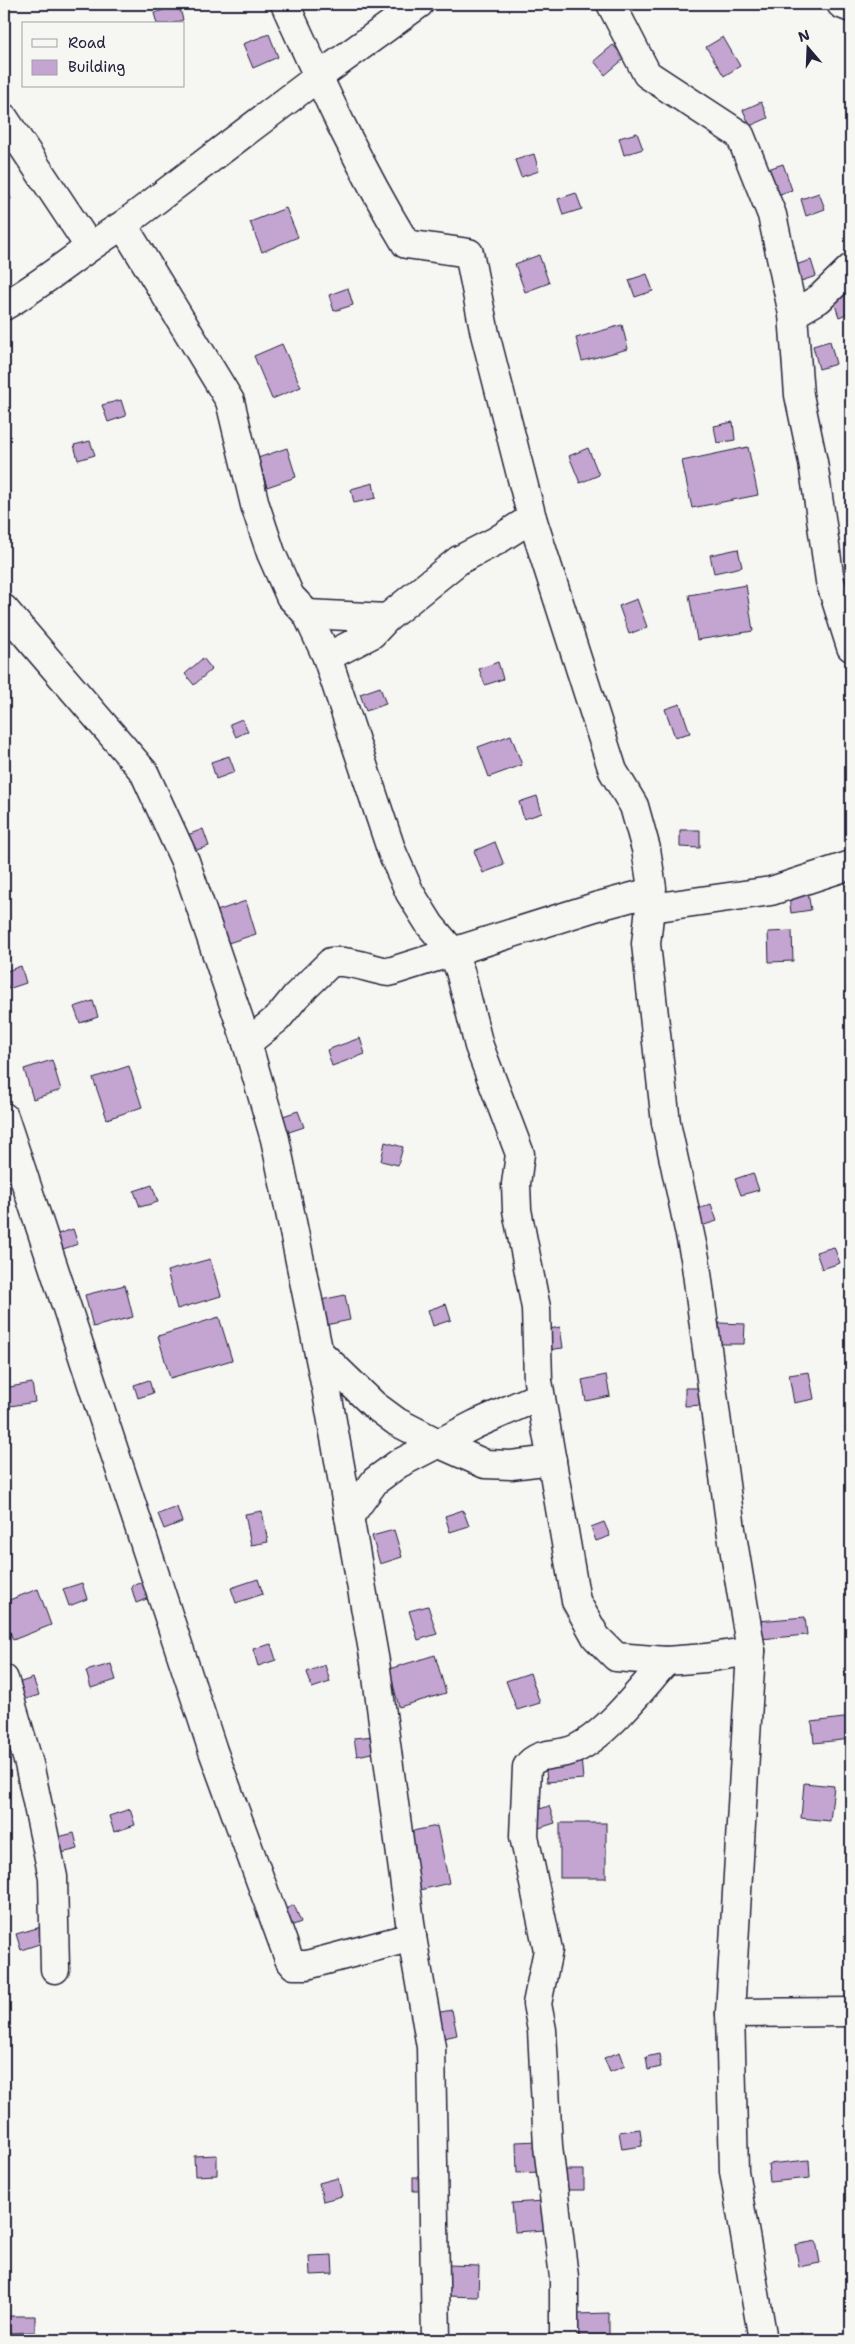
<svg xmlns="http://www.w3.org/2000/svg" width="855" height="2344" font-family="'Shantell Sans',sans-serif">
<rect width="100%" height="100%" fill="#f6f6f2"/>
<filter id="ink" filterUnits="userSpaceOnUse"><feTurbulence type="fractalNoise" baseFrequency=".02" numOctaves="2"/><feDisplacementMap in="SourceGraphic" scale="10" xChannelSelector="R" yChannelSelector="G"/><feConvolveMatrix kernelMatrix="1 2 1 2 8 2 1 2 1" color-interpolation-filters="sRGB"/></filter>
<g filter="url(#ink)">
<g fill="#c4a5d1" stroke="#22223b">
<polygon points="179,5 183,20 171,24 157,24 154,13"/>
<polygon points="269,34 278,57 253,68 243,44"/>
<polygon points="723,37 740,66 724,76 706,47"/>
<polygon points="613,45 625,58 605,75 594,61"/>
<polygon points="761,102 768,118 750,126 743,110"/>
<polygon points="637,133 643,149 624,155 619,138"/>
<polygon points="534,154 539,171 521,177 515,160"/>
<polygon points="783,164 792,190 774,196 765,170"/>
<polygon points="4,179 11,199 4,202"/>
<polygon points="576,193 582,209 563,215 558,199"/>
<polygon points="819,193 825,209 806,216 801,199"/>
<polygon points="286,208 298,237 262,252 250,222"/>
<polygon points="539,255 549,283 525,292 515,264"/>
<polygon points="811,260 816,276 798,282 792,266"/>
<polygon points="647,274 653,291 635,297 629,280"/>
<polygon points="348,288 353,305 334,311 329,295"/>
<polygon points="851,294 851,312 839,317 833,299"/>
<polygon points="622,325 628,349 582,361 576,338"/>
<polygon points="830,341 836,364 819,369 813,346"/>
<polygon points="282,344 301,387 272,399 254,356"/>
<polygon points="121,400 126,416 108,422 102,405"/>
<polygon points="733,422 735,440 717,443 714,426"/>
<polygon points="90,441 95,455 78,460 74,445"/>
<polygon points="748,447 758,495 692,508 682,461"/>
<polygon points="287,448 296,477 267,487 258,458"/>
<polygon points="588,448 599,475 580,483 569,456"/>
<polygon points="373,483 376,498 354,503 351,489"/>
<polygon points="738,549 742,567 714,573 710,555"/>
<polygon points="746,585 753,631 697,640 689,595"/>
<polygon points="637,599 647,627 629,634 619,606"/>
<polygon points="203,658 212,669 194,685 185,674"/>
<polygon points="498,662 503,679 485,685 479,669"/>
<polygon points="380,687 386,704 366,711 360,694"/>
<polygon points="680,704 690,733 675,737 665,709"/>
<polygon points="242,719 248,731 236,737 230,724"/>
<polygon points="511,735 522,765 489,777 478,747"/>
<polygon points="229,756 235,772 216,779 211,762"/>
<polygon points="537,796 542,813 524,819 519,802"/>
<polygon points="203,829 209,846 190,852 185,836"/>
<polygon points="680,830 700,830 700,848 680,847"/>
<polygon points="495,842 504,865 483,873 474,851"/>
<polygon points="808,893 811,910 791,913 789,896"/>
<polygon points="246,901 256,934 222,945 211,913"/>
<polygon points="792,931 793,961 769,962 768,932"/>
<polygon points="21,966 26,983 8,989 4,972"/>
<polygon points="93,1001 98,1017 80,1023 74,1007"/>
<polygon points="360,1038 365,1054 332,1066 327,1050"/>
<polygon points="52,1060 61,1090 33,1099 24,1069"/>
<polygon points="129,1066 142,1107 107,1119 93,1078"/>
<polygon points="298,1111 304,1127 286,1133 280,1117"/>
<polygon points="385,1142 403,1147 398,1165 381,1161"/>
<polygon points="753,1173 759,1190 741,1195 735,1179"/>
<polygon points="152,1185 158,1202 140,1207 134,1191"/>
<polygon points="711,1204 717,1221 698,1227 693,1211"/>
<polygon points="73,1229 78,1244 57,1251 52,1236"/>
<polygon points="834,1247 840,1263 822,1269 816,1252"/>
<polygon points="210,1259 221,1296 177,1309 167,1271"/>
<polygon points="125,1285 133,1317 93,1327 85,1295"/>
<polygon points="345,1295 350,1320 326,1325 321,1300"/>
<polygon points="446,1304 451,1320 433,1326 428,1310"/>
<polygon points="219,1317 232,1360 170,1378 158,1336"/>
<polygon points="719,1323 745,1324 744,1344 719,1344"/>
<polygon points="560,1327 563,1348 547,1350 544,1330"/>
<polygon points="809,1372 814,1399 794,1403 789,1375"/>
<polygon points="606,1375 610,1396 586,1401 582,1380"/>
<polygon points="149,1380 153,1393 138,1398 134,1385"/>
<polygon points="32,1383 35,1402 4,1407 4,1388"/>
<polygon points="685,1388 704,1388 705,1405 685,1406"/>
<polygon points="177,1507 182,1522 164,1529 158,1514"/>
<polygon points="463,1510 469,1526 450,1532 445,1516"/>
<polygon points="262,1511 268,1542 251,1545 245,1514"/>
<polygon points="604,1522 610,1536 596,1541 591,1527"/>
<polygon points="394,1530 402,1557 380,1564 372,1536"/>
<polygon points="258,1579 263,1594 236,1603 231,1588"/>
<polygon points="149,1580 155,1596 136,1603 131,1586"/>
<polygon points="82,1583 87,1599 69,1606 63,1589"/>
<polygon points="38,1589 51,1625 13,1640 4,1616 4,1602"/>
<polygon points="428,1606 437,1634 418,1640 409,1611"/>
<polygon points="805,1617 807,1635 760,1639 758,1621"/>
<polygon points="271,1644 276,1660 258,1666 253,1649"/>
<polygon points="435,1655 446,1693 399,1707 389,1669"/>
<polygon points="111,1664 116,1680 91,1688 86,1671"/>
<polygon points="325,1665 330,1682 312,1688 307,1672"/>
<polygon points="530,1673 540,1703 517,1710 506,1681"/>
<polygon points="33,1678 39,1695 20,1701 15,1684"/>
<polygon points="851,1717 851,1739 814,1743 812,1722"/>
<polygon points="374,1736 376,1752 357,1756 354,1738"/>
<polygon points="581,1757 583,1779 547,1782 545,1760"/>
<polygon points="804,1783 834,1786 830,1821 801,1818"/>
<polygon points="549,1806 555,1823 536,1829 531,1812"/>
<polygon points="130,1809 135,1825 114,1832 109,1816"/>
<rect x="560" y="1823" width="46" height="55"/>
<polygon points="437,1826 449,1883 416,1891 403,1833"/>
<polygon points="74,1833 78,1849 57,1854 54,1838"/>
<polygon points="294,1905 301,1922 288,1927 281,1911"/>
<polygon points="41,1927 45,1942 21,1950 16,1934"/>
<polygon points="452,2010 457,2035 440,2039 435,2013"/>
<polygon points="620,2052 625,2066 610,2072 604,2058"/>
<polygon points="659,2054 661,2067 648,2070 646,2057"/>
<polygon points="640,2129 642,2146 622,2149 619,2132"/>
<polygon points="539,2141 540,2172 517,2173 516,2142"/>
<polygon points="217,2155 217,2175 195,2176 194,2156"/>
<polygon points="809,2160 810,2178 770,2182 768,2164"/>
<polygon points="561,2170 584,2170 584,2190 562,2190"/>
<rect x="413" y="2177" width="12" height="14"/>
<polygon points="338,2178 342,2196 323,2201 319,2183"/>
<polygon points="544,2201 545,2230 515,2232 512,2203"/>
<polygon points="816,2241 820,2263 799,2267 795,2245"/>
<polygon points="332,2255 333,2274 310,2275 309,2256"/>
<polygon points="448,2265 479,2266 478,2297 447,2296"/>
<polygon points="609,2313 609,2340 577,2340 576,2314"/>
<polygon points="6,2316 35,2316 35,2332 6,2333"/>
<polygon points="802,2333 804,2340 782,2340"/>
</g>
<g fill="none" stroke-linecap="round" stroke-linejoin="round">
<g stroke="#22223b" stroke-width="31">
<g id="minor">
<path d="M285 4C322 86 359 167 406 244L469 253 485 334 532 518 613 771 634 806 646 849 652 888 646 944 666 1123 695 1258 731 1529 751 1651 730 2013 734 2171 763 2340"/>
<polyline points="611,4 647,74 740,135 772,215 793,314 799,395 813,462 830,581 851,647"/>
<polyline points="841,4 851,8"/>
<polyline points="4,118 89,246"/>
<polyline points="123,225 230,401 255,505 271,553 290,596 307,614 327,657 392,852 410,893 430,925 452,951 460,971 479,1046 520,1154 516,1184 517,1210 536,1308 538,1381 576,1601 596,1637 616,1657 666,1661 706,1658 751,1651"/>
<path d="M4 306C46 282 82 250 123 225L318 77 419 4"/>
<polyline points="793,314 819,299 851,268"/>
<polyline points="4,609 144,772 185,861 247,1043 275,1139 327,1393 375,1662 412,1937 431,2047 436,2340"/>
<polyline points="307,614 387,618"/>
<polyline points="327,657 372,634 387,618 459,560 496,541 532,518"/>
<polyline points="651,908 771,891 851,865"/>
<path d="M247 1043 278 1018 296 996 331 962C351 960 370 969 389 972L595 907 651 892"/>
<polyline points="4,1117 213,1751 289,1959 294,1965 307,1965 412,1937"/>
<polyline points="319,1352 374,1405 397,1422 440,1444 485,1464 511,1465 552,1460"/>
<polyline points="349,1517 375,1481 398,1464 476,1424 540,1396"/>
<polyline points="4,1679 29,1764 53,1877 55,1969"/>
<polyline points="730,2013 851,2012"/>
<path d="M564 2340V2277L548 2146 542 2030 537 2004 548 1950 524 1836 527 1767C539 1750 558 1757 575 1749 607 1734 642 1688 666 1661"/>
</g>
</g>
<use href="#minor" stroke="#f6f6f2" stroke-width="28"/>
</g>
</g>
<rect width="855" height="2344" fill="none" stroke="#f6f6f2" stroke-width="20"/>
<rect x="10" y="10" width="835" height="2324" fill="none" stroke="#22223b" stroke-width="2" filter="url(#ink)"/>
<rect x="22" y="22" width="162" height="65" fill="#f6f6f2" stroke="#a1a1a9"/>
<rect x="32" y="39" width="25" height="8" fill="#f6f6f2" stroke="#a1a1a9"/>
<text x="68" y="48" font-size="15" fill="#22223b">Road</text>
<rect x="32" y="60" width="25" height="15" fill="#c4a5d1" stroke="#a1a1a9"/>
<text x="68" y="72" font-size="15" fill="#22223b">Building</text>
<g transform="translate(808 48) rotate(341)" stroke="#f6f6f2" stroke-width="4" paint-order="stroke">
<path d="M0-4L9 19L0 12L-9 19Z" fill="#22223b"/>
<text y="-8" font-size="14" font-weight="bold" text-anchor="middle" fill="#22223b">N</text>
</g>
</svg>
